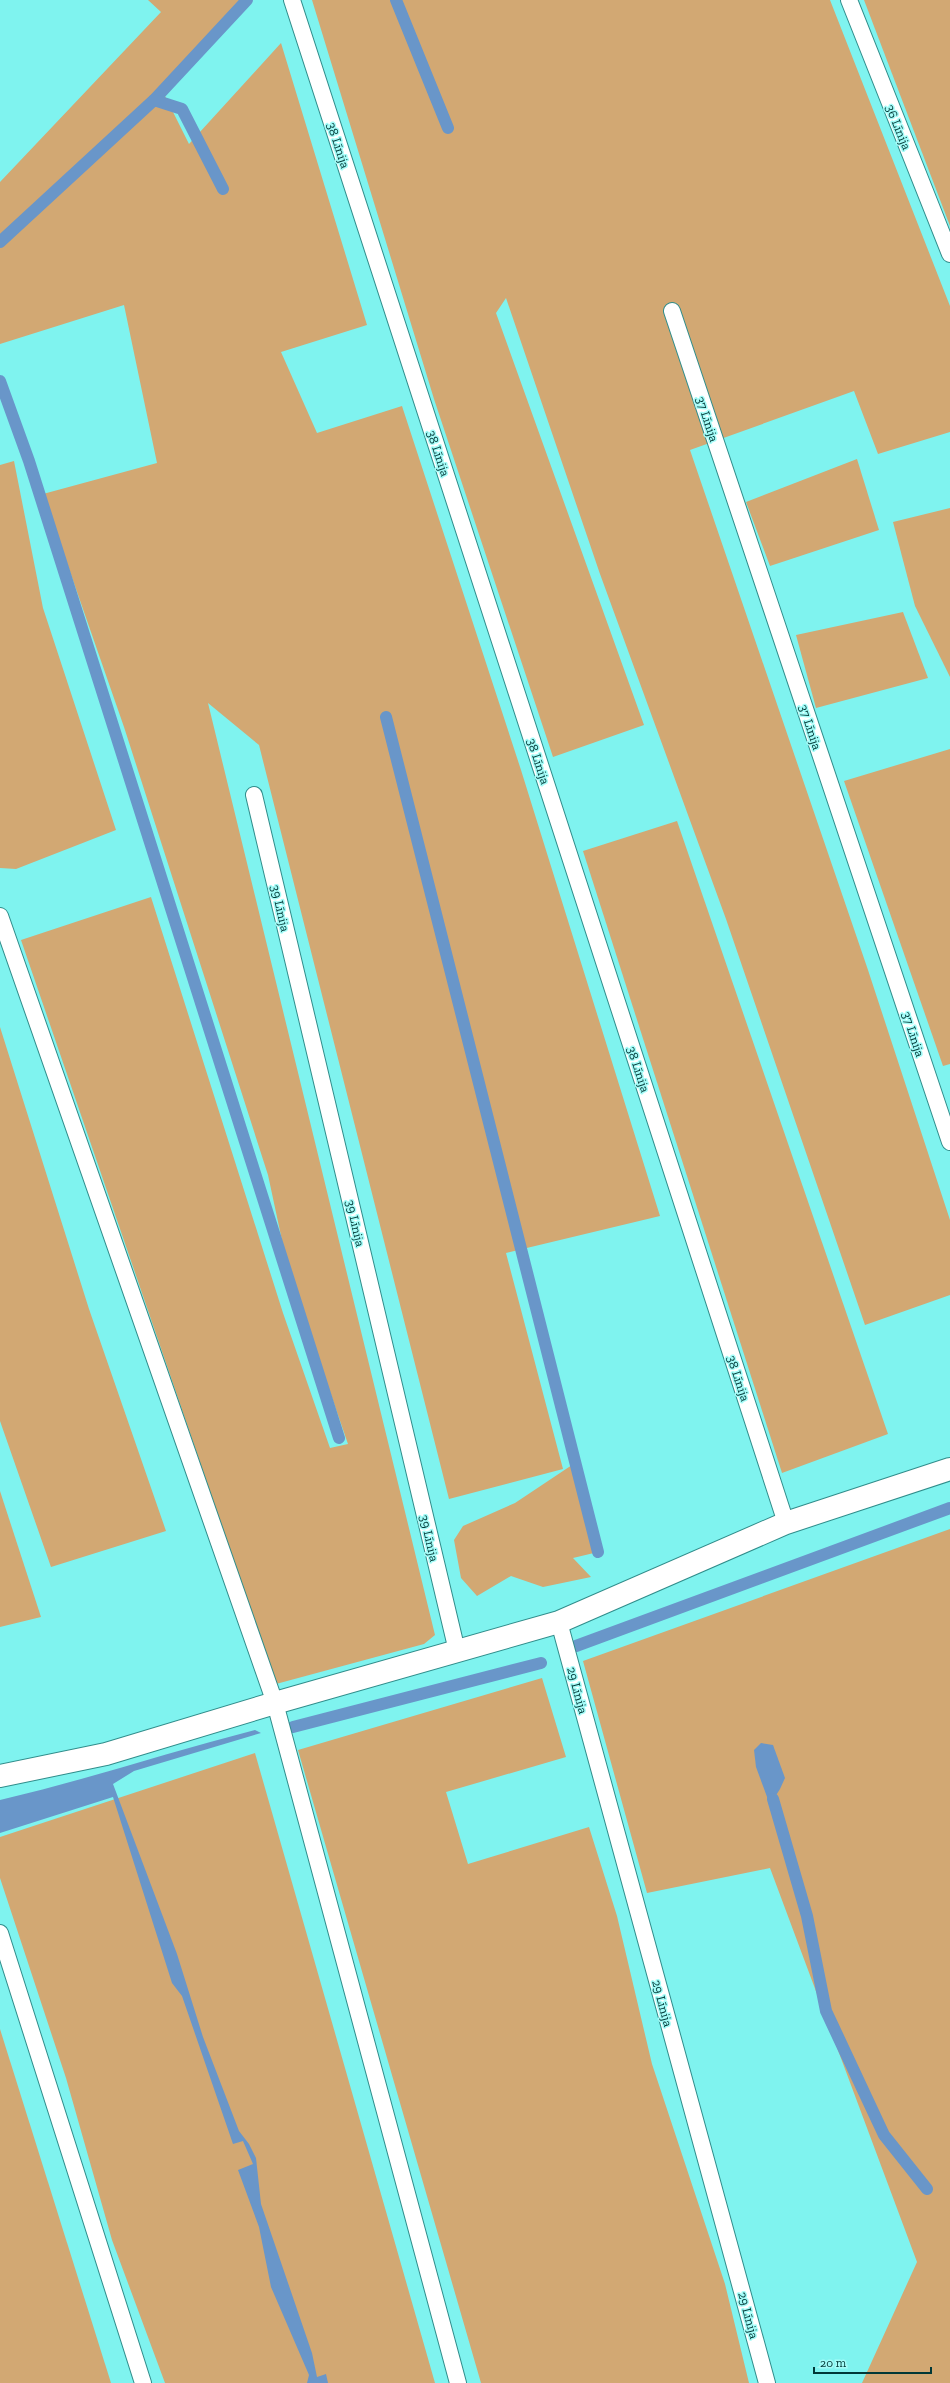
<svg xmlns="http://www.w3.org/2000/svg" width="950" height="2383" font-family="'Zilla Slab',serif">
<rect width="100%" height="100%" fill="#7ff3ef"/>
<g fill="#d2a873">
<polygon points="148,0 251,0 161,88 189,144 281,43 367,325 281,352 317,433 402,406 521,770 660,1216 506,1253 563,1469 449,1499 259,745 208,703 435,1635 424,1644 276,1684 21,940 151,897 283,1313 330,1448 348,1444 289,1273 268,1175 207,985 124,727 43,494 157,463 124,305 0,344 0,182 161,12"/>
<polygon points="312,0 830,0 950,306 950,432 878,454 854,391 690,450 868,970 950,1220 950,1295 865,1325 726,919 600,574 506,298 496,313 644,725 553,757 434,399"/>
<polygon points="864,0 950,0 950,226"/>
<polygon points="857,459 879,530 770,566 746,502"/>
<polygon points="14,461 43,608 116,830 16,869 0,868 0,465"/>
<polygon points="950,508 950,677 915,606 893,522"/>
<polygon points="903,612 928,678 816,708 796,635"/>
<polygon points="950,749 950,1064 943,1066 844,781"/>
<polygon points="677,821 888,1434 782,1473 583,851"/>
<polygon points="0,1027 89,1309 166,1531 51,1567 0,1421"/>
<polygon points="575,1463 598,1552 573,1558 591,1577 543,1587 511,1576 477,1596 461,1578 454,1540 463,1526 515,1503"/>
<polygon points="0,1491 41,1617 0,1627"/>
<polygon points="950,1529 950,2383 862,2383 917,2262 770,1868 647,1893 583,1661"/>
<polygon points="542,1678 566,1757 446,1792 468,1864 589,1827 617,1916 652,2064 725,2284 749,2383 481,2383 298,1750"/>
<polygon points="255,1753 435,2383 165,2383 112,2240 66,2078 0,1878 0,1837"/>
<polygon points="0,2029 111,2383 0,2383"/>
</g>
<g fill="#6996c9">
<path d="M255 1730 261 1733 134 1771 113 1784 177 1954 203 2037 239 2131 249 2144 256 2158 261 2204 312 2353 317 2377 326 2374 328 2383H307L309 2375 271 2287 259 2227 238 2170 253 2164 243 2141 233 2144 182 1996 172 1983 113 1797 0 1833V1800C86 1780 169 1752 255 1730Z"/>
<polygon points="761,1743 773,1745 785,1778 780,1789 770,1805 756,1767 754,1750"/>
</g>
<g fill="none" stroke-linecap="round" stroke-linejoin="round">
<g stroke="#6996c9" stroke-width="12">
<polyline points="396,0 448,128"/>
<polyline points="154,100 247,0"/>
<polyline points="0,242 154,100 182,109 223,189"/>
<polyline points="0,381 29,461 339,1438"/>
<polyline points="386,717 598,1552"/>
<polyline points="576,1646 950,1508"/>
<polyline points="293,1727 541,1663"/>
<polyline points="773,1799 807,1916 826,2011 884,2135 927,2189"/>
</g>
<g stroke="#318d8b" stroke-width="18">
<g id="lane">
<polyline points="292,0 786,1523"/>
<polyline points="849,0 950,254"/>
<polyline points="672,311 950,1142"/>
<polyline points="254,795 457,1651"/>
<polyline points="0,916 275,1703 458,2383"/>
<polyline points="559,1622 767,2383"/>
<polyline points="0,1933 143,2383"/>
</g>
</g>
<g stroke="#318d8b" stroke-width="24">
<polyline id="street" points="0,1776 106,1754 275,1703 559,1622 786,1523 950,1469"/>
</g>
<use href="#lane" stroke="#fff" stroke-width="16"/>
<use href="#street" stroke="#fff" stroke-width="22"/>
</g>
<g text-anchor="middle" stroke-width="3" stroke-linejoin="round" paint-order="stroke">
<g font-size="13" fill="#003837" stroke="#a4fcf8">
<text transform="translate(899 127) rotate(68)" y="5">36 Līnija</text>
<text transform="translate(339 145) rotate(72)" y="5">38 Līnija</text>
<text transform="translate(708 419) rotate(72)" y="5">37 Līnija</text>
<text transform="translate(439 453) rotate(72)" y="5">38 Līnija</text>
<text transform="translate(811 727) rotate(72)" y="5">37 Līnija</text>
<text transform="translate(539 761) rotate(72)" y="5">38 Līnija</text>
<text transform="translate(281 908) rotate(77)" y="5">39 Līnija</text>
<text transform="translate(914 1034) rotate(72)" y="5">37 Līnija</text>
<text transform="translate(639 1069) rotate(72)" y="5">38 Līnija</text>
<text transform="translate(356 1223) rotate(77)" y="5">39 Līnija</text>
<text transform="translate(739 1378) rotate(72)" y="5">38 Līnija</text>
<text transform="translate(430 1538) rotate(77)" y="5">39 Līnija</text>
<text transform="translate(578 1690) rotate(75)" y="5">29 Līnija</text>
<text transform="translate(663 2003) rotate(75)" y="5">29 Līnija</text>
<text transform="translate(749 2315) rotate(75)" y="5">29 Līnija</text>
</g>
</g>
<path d="M814 2367v6h117v-6" fill="none" stroke="#003837" stroke-width="2"/>
<text x="820" y="2367" font-size="12" fill="#003837" stroke="#a4fcf8" stroke-width="3" paint-order="stroke">20 m</text>
</svg>
